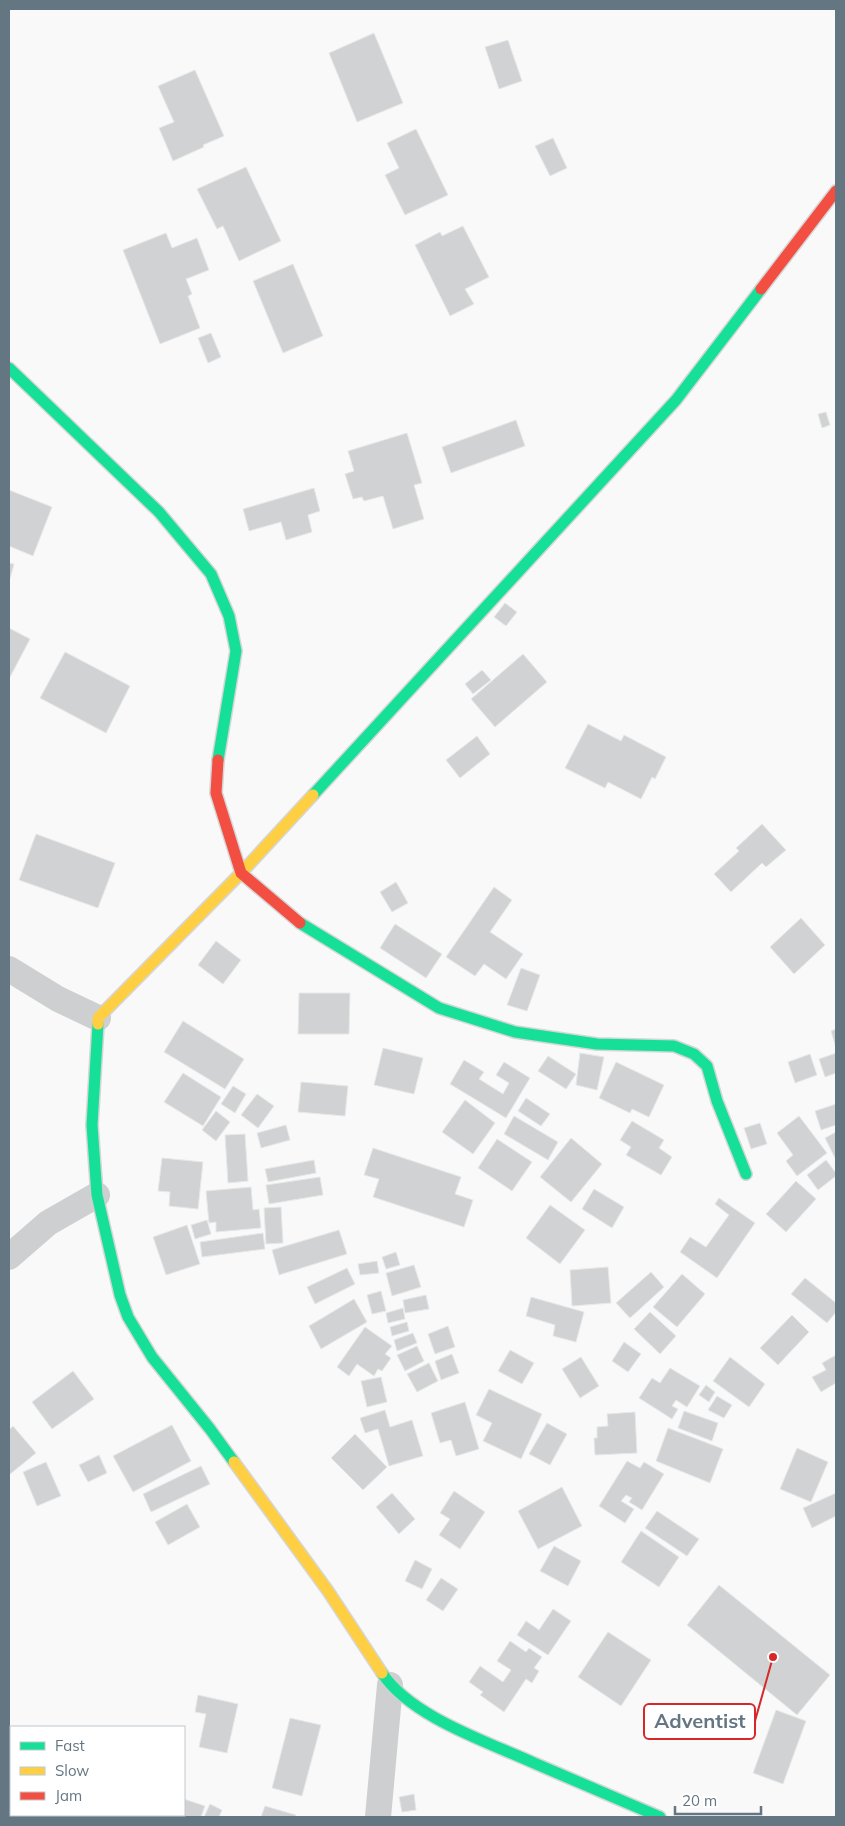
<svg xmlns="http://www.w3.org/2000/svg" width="845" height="1826" font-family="Mulish,sans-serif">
<rect width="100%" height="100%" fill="#f9f9f9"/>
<g fill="#d0d2d3" stroke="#e8e8e8">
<polygon points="374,33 403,103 357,122 329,53"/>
<polygon points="508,40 522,81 499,89 485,47"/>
<polygon points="195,70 224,136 203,145 204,147 173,161 159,128 174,122 158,86"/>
<polygon points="416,129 448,195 405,215 385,175 399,168 387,143"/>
<polygon points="553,138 567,168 550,176 535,146"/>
<polygon points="246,167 281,241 239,261 223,226 217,229 197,189"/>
<polygon points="463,226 489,277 465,289 474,304 450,316 415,245 440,232 442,236"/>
<polygon points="166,233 172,248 197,238 209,270 186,279 192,294 188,296 200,328 160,344 123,250"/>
<polygon points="293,264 323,336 283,353 253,281"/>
<polygon points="211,333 221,357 208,363 198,338"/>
<polygon points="826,412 830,425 822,428 818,414"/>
<polygon points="516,420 525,446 451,473 442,447"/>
<polygon points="407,433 422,483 414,485 424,519 393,529 383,496 364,501 362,497 353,499 345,474 354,471 348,451"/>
<polygon points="314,488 320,511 308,515 312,532 286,540 281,522 249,531 243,509"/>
<polygon points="9,490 52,507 33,556 9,546"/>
<polygon points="9,563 14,564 10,579 9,579"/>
<polygon points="505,603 517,612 506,626 494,617"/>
<polygon points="9,628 30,639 9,679"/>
<polygon points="65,652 130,686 106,733 40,698"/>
<polygon points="523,654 547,682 495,727 471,699"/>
<polygon points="482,670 491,680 473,694 465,684"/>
<polygon points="588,724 621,741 624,735 666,757 655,779 652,777 641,799 608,782 605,788 565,768"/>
<polygon points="477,736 490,754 460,778 446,760"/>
<polygon points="762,824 786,850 766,867 762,863 731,892 714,874 739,851 736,848"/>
<polygon points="36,834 115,863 98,908 19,880"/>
<polygon points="396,882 408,903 392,912 380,892"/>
<polygon points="494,887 512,900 490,932 523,954 506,979 484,964 475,976 446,957"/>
<polygon points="801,918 825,945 794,974 770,947"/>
<polygon points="395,924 442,954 426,978 380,948"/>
<polygon points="216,941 241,960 223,984 198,965"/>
<polygon points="521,968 540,975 527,1011 507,1005"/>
<polygon points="299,993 350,993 349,1034 298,1034"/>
<polygon points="183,1021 244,1059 225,1089 164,1052"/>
<polygon points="836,1029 836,1048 831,1031"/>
<polygon points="383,1048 423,1058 414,1094 374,1085"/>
<polygon points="580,1053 604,1057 597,1090 576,1085"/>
<polygon points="836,1053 836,1073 825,1077 819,1059"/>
<polygon points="810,1054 817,1075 795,1083 788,1062"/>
<polygon points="548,1056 576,1074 566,1089 538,1071"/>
<polygon points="464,1060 484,1072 479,1079 503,1094 509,1083 496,1075 504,1062 530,1078 506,1118 450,1084"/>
<polygon points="616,1062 664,1085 649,1117 632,1109 630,1113 599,1098"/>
<polygon points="183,1073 221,1097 203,1126 164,1102"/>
<polygon points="301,1082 348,1086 345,1116 298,1112"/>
<polygon points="233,1086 246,1094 235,1113 221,1104"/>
<polygon points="257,1094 274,1106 258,1128 241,1115"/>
<polygon points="526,1098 550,1114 541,1126 518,1111"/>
<polygon points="465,1100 495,1123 473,1154 442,1132"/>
<polygon points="836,1104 836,1125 821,1130 815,1111"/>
<polygon points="216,1111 230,1122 216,1141 202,1130"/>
<polygon points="514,1116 558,1142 548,1160 504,1134"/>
<polygon points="799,1116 827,1153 797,1176 786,1161 793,1155 777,1133"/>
<polygon points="632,1121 664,1140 659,1148 672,1157 661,1175 626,1155 631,1147 620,1140"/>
<polygon points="760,1123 767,1144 751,1149 744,1128"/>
<polygon points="286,1125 290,1140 261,1148 257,1133"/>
<polygon points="836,1132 836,1157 835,1158 825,1138"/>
<polygon points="245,1134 248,1181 228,1183 225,1135"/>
<polygon points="571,1138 602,1164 571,1202 540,1177"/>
<polygon points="497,1139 532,1162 512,1191 478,1168"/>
<polygon points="373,1148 461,1177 455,1194 473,1200 464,1227 373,1197 379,1179 364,1175"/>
<polygon points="162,1158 203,1162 198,1209 169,1206 170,1192 158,1191"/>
<polygon points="314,1160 316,1173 268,1182 265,1169"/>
<polygon points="826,1160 836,1173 836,1176 818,1190 807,1175"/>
<polygon points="320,1177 323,1195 269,1204 266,1185"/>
<polygon points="796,1181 816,1199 786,1232 766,1214"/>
<polygon points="251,1187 253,1210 259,1209 261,1228 216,1232 216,1222 209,1223 206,1191"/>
<polygon points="594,1189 624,1207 612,1228 582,1209"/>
<polygon points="719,1198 755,1223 717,1278 680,1252 690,1237 706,1247 729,1215 715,1204"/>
<polygon points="550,1205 585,1230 560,1264 526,1238"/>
<polygon points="281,1207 283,1243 266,1244 264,1208"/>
<polygon points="207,1220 211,1234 195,1239 191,1225"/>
<polygon points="187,1225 200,1264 166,1275 153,1237"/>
<polygon points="339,1230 347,1254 279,1275 272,1250"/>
<polygon points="263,1233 265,1249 202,1257 200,1242"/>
<polygon points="396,1252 400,1265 386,1269 382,1257"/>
<polygon points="377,1261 379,1273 360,1275 358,1264"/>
<polygon points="414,1265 421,1287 392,1296 386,1273"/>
<polygon points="608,1267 611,1303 572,1306 570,1270"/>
<polygon points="347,1268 355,1284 315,1304 307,1287"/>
<polygon points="651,1272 664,1287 630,1318 616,1303"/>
<polygon points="682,1274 705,1294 677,1327 653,1307"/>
<polygon points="805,1278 836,1303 836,1312 827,1323 791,1294"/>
<polygon points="381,1291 386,1311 372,1314 367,1295"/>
<polygon points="426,1295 429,1309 405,1313 403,1300"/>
<polygon points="531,1297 584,1312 576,1342 553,1336 555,1325 526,1316"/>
<polygon points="354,1299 367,1322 321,1349 309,1326"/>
<polygon points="403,1308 405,1319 388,1323 386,1313"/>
<polygon points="650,1312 676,1336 660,1354 634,1329"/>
<polygon points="792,1315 809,1332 778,1365 760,1348"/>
<polygon points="407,1322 409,1331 392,1336 390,1327"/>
<polygon points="448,1326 455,1347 435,1354 428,1334"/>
<polygon points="365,1327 392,1346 385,1354 391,1358 382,1371 378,1369 374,1376 357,1364 349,1376 337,1367"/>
<polygon points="413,1333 417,1343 397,1351 394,1340"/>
<polygon points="624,1342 641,1354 628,1372 612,1361"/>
<polygon points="417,1346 424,1361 405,1371 397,1355"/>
<polygon points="510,1350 534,1363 522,1384 498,1371"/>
<polygon points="452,1354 459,1373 441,1380 435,1361"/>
<polygon points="836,1355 836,1383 821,1392 812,1377 826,1370 822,1363"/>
<polygon points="581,1357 599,1386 580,1398 562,1369"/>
<polygon points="730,1357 765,1384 749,1407 713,1381"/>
<polygon points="429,1363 438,1381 417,1392 407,1374"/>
<polygon points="670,1368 700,1386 687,1407 676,1400 672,1406 678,1409 672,1419 639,1398 652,1378 660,1383"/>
<polygon points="73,1371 94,1399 52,1429 32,1402"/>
<polygon points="381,1377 387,1402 367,1407 361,1381"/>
<polygon points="706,1385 715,1392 709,1402 699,1395"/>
<polygon points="489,1389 542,1414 521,1459 483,1441 492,1423 476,1415"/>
<polygon points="717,1396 732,1405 724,1418 708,1410"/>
<polygon points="465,1402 479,1449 456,1456 451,1440 440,1443 431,1413"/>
<polygon points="385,1410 390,1427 412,1420 423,1456 389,1466 378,1429 365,1433 360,1418"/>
<polygon points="684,1411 718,1423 712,1441 678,1428"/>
<polygon points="635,1412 637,1453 595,1455 594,1438 597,1438 597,1427 608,1426 607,1414"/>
<polygon points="547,1423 567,1434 550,1465 529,1454"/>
<polygon points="172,1425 191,1461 133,1492 113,1456"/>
<polygon points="13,1426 36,1453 9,1475 9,1430"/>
<polygon points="668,1428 723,1449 710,1483 656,1461"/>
<polygon points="355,1434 387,1467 363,1490 331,1458"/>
<polygon points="797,1448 828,1462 811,1502 780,1489"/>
<polygon points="99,1455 107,1473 88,1482 79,1465"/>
<polygon points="627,1461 640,1468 644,1462 664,1474 642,1510 629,1502 632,1498 626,1495 621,1501 634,1509 625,1523 599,1506"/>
<polygon points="46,1462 61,1496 37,1506 23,1472"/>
<polygon points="201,1466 210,1484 151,1512 143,1494"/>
<polygon points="562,1487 582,1526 538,1549 518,1511"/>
<polygon points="454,1491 485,1512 460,1549 439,1535 450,1519 440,1513"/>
<polygon points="392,1493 415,1519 399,1534 376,1507"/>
<polygon points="836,1493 836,1516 812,1528 803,1508"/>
<polygon points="187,1504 200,1527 168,1545 155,1522"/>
<polygon points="657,1511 699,1539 687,1556 645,1528"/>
<polygon points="641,1531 679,1557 659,1587 621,1562"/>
<polygon points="554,1546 581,1561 568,1586 540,1571"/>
<polygon points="415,1560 432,1569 422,1589 405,1581"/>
<polygon points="441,1578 458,1589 443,1611 426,1600"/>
<polygon points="719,1585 830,1675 797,1715 687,1625"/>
<polygon points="553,1609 571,1621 548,1655 517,1635 526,1621 539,1630"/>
<polygon points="608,1632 651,1660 621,1706 578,1677"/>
<polygon points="510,1641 526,1652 529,1648 542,1657 534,1668 539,1671 532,1683 526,1679 504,1712 480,1695 483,1692 469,1682 480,1666 503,1682 511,1670 497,1661"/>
<polygon points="198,1695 238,1704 227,1753 199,1747 206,1714 195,1712"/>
<polygon points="776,1710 806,1721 783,1784 753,1773"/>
<polygon points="290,1718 321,1725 302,1796 272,1788"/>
<polygon points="414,1794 416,1810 402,1812 399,1797"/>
<polygon points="184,1799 205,1806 201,1817 160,1817 161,1815 184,1815"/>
<polygon points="210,1804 222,1810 219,1817 204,1817"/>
<polygon points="265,1806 296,1815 295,1817 261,1817"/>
</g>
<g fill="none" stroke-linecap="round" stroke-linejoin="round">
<g stroke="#d5d6d7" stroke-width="14">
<g id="fast">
<polyline points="9,368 159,512 211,574 229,616 236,651 218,760"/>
<polyline points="313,795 676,400 761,289"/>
<polyline points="300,923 439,1008 515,1032 597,1044 674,1046 694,1054 707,1066 717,1101 746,1174"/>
<polyline points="98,1024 92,1125 97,1195 120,1295 128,1317 152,1357 210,1429 234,1462"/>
<path d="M382 1673C411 1717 488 1742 534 1763 576 1781 618 1799 660 1817"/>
</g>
</g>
<g stroke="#d5d6d7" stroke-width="14">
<g id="slow">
<polyline points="98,1024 98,1018 241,873 313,795"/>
<polyline points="234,1462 328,1591 382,1673"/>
</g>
</g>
<g stroke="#d5d6d7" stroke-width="14">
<g id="jam">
<polyline points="761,289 836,191"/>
<polyline points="218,760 216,793 241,873 300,923"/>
</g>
</g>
<g stroke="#cecfd0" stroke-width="26">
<polyline points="9,969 58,999 98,1018"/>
<polyline points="9,1257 48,1223 97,1195"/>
<polyline points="378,1817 390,1685"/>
</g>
<use href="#fast" stroke="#16e098" stroke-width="11"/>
<use href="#slow" stroke="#ffcf43" stroke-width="11"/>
<use href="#jam" stroke="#f24e42" stroke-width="11"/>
</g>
<path fill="none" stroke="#d62828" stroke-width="2" d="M773 1657L755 1721"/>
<circle fill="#d62828" stroke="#fff" stroke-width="2" cx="773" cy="1657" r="5"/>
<rect fill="#fff" stroke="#d62828" stroke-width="2" x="644" y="1704" width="111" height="35" rx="5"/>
<g font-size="20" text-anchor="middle" font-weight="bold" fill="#657683">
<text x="700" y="1728">Adventist</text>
</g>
<rect width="845" height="1826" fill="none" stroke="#657683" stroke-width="20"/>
<rect x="10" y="1726" width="175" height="90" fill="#ffffff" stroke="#c1c8cd"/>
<rect x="20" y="1742" width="25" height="8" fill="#16e098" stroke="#c1c8cd"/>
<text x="55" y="1751" font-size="15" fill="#657683">Fast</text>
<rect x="20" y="1767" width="25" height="8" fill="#ffcf43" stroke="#c1c8cd"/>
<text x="55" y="1776" font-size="15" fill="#657683">Slow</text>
<rect x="20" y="1792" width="25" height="8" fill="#f24e42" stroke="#c1c8cd"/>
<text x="55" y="1801" font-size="15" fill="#657683">Jam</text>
<path d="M675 1806v8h86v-8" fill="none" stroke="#657683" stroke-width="2.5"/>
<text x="682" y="1806" font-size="15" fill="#657683" stroke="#ffffff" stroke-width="4" paint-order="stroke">20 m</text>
</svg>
